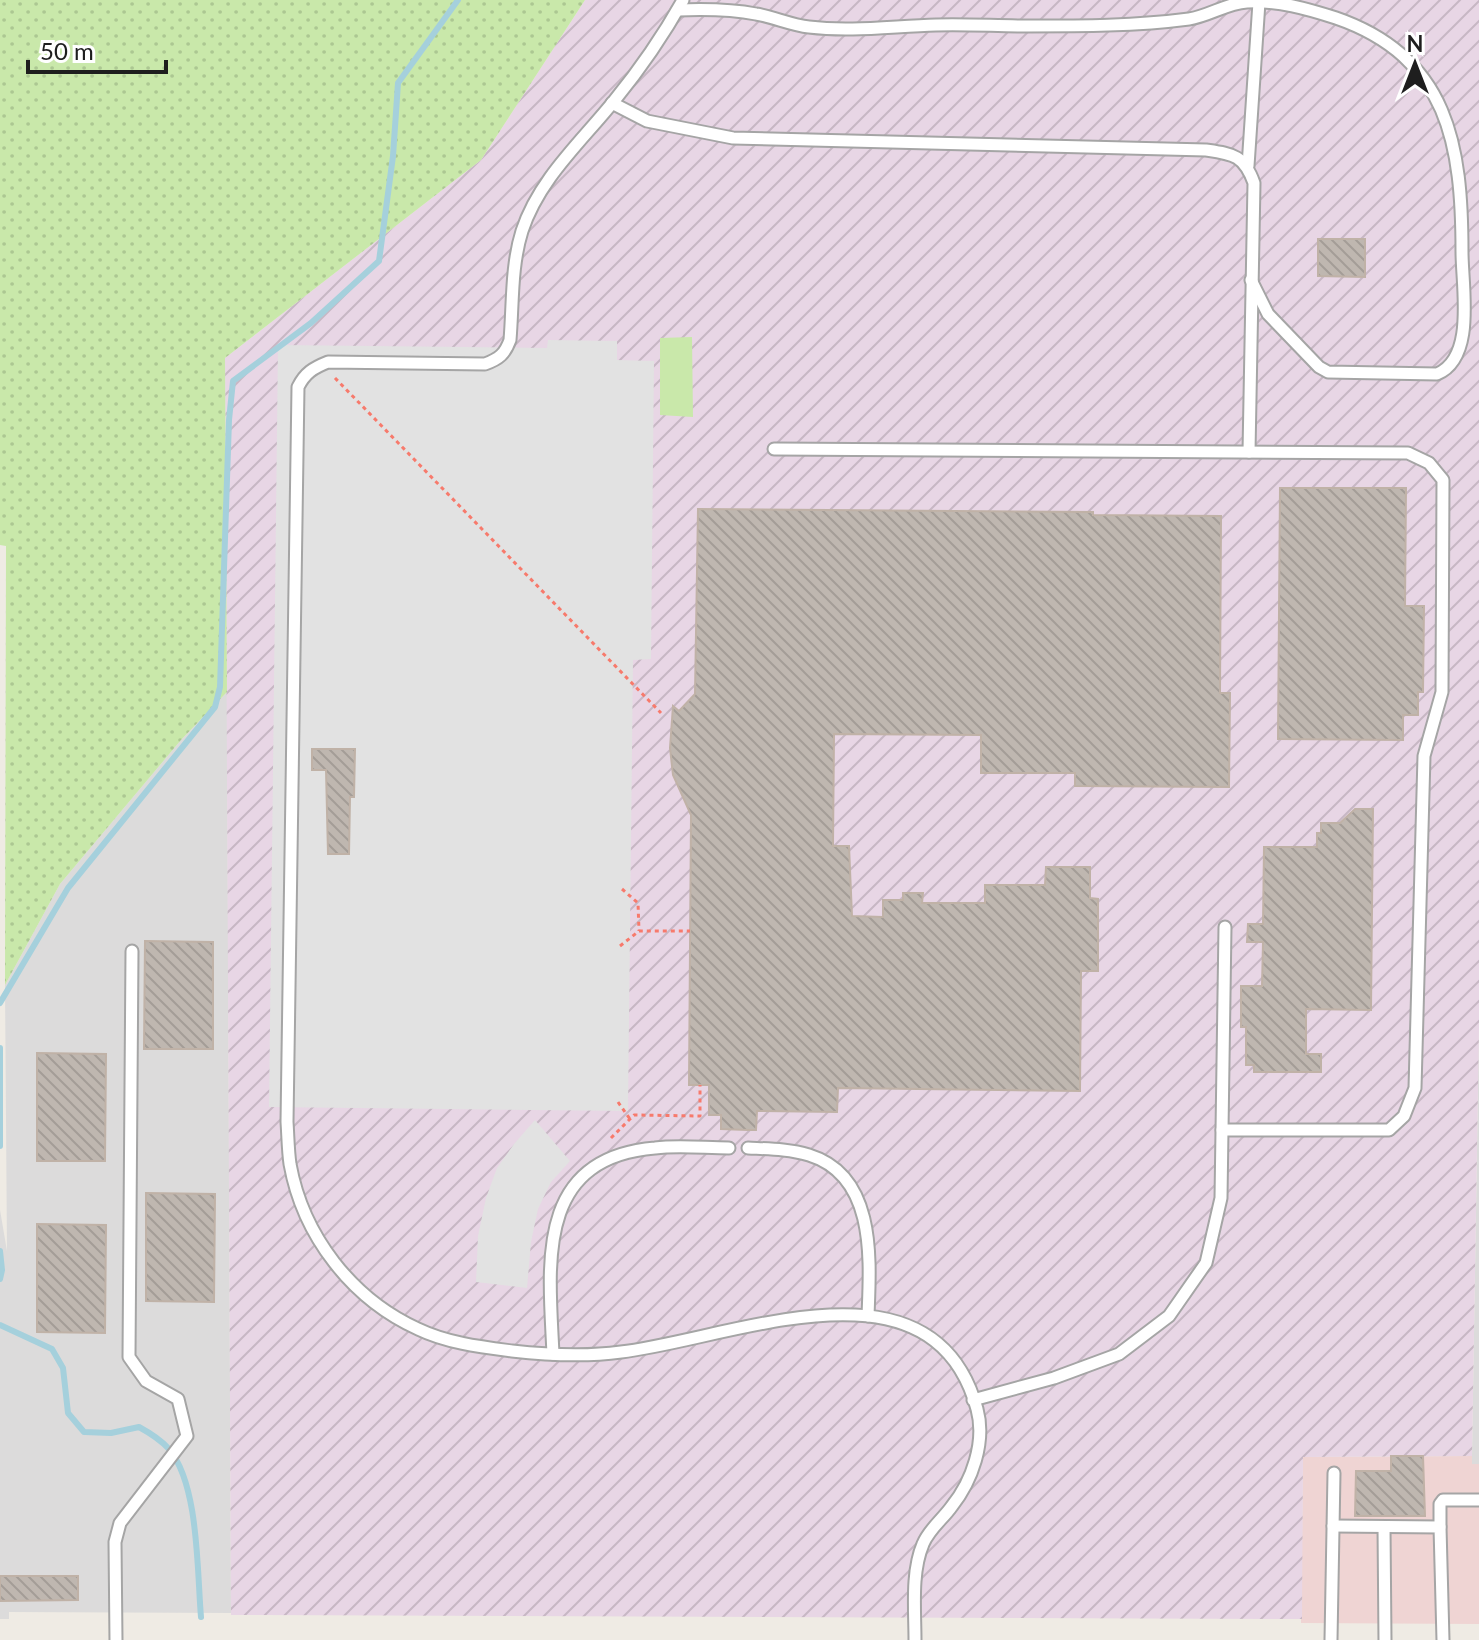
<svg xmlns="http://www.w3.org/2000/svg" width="1479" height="1640" font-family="Lato,sans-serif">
<defs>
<pattern id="industrial-furrows" width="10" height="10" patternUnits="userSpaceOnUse" patternTransform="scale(2)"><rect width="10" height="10" fill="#e8d6e5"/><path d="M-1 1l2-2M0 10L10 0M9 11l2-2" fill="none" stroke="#c7b7c4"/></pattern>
<pattern id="grass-dots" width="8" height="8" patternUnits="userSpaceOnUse" patternTransform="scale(2)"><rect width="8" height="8" fill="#c9e8aa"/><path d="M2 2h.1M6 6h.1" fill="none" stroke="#acc792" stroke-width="1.8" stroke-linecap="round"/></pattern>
<pattern id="building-back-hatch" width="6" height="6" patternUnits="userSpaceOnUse" patternTransform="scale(2)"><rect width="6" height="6" fill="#bfb7b0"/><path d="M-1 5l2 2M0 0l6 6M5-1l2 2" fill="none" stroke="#a49d97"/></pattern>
</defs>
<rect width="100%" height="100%" fill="#efebe4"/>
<g fill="#dcdbdb">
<polygon points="227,692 231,1613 9,1612 9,1619 0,1619 0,1210 7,1251 5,985 60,884 181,740"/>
<polygon points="1479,1028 1479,1464 1472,1464 1472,1456"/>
</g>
<polygon fill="#efd4d3" points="1472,1456 1472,1464 1479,1464 1479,1624 1301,1623 1303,1457"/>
<polygon fill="url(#industrial-furrows)" points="585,0 1479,0 1479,1028 1472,1456 1303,1457 1302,1619 231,1615 225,358 481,160"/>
<polygon fill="url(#grass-dots)" points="0,0 585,0 481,160 225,358 227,692 181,740 60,884 5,985 6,546 0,545"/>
<polygon fill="#c9e8aa" points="692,337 693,417 660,415 660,338"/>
<g fill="#e2e2e2">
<polygon points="548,340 617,341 617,360 654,361 651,659 633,660 628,1111 269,1107 278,345 547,348"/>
<polygon points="535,1120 570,1161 551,1182 538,1209 531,1242 527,1288 476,1282 478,1236 486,1198 497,1168 514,1144"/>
</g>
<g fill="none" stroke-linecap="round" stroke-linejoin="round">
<g stroke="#a5d0dc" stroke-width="6">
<polyline points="0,1003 68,888 215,707 220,687 229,420 233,381 311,323 379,261 393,156 398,83 458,0"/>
<polyline points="0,1048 0,1146"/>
<polyline points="0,1251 2,1270 0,1279"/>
<path d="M0 1325 52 1349 63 1368 68 1413 84 1432 111 1433 139 1427C150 1433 160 1439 169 1449 199 1485 197 1571 201 1617"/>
</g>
</g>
<g fill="url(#building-back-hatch)" stroke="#c0b2a7" stroke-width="2">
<polygon points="1318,239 1365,239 1365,277 1318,276"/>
<polygon points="1280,488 1406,488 1405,606 1424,606 1423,692 1418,692 1418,715 1403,715 1403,740 1278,739"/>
<polygon points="698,509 1093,512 1093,515 1221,516 1220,693 1230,693 1229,787 1075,786 1075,773 981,773 981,735 834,734 833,846 849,846 852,916 883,917 883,900 903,900 903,893 923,893 922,903 985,903 985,885 1045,885 1046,867 1090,867 1090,898 1098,899 1098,971 1081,971 1080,1091 838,1088 837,1112 757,1111 756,1130 748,1130 721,1129 721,1115 709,1115 709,1085 689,1085 691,815 673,775 670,748 673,706 679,711 695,694"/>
<polygon points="312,749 355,749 354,797 350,797 349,854 328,854 326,770 312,770"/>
<polygon points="1355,809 1373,809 1371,1010 1306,1009 1306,1054 1321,1054 1321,1072 1254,1072 1254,1065 1246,1065 1246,1027 1241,1027 1241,986 1262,986 1263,942 1247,942 1248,924 1263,924 1264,847 1317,847 1317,833 1321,833 1321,823 1340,823"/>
<polygon points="145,941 213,942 213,1049 144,1049"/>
<polygon points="37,1053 106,1054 105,1161 37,1161"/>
<polygon points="146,1193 215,1194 214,1302 146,1301"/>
<polygon points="37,1224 106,1225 105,1333 37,1332"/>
<polygon points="1391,1456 1423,1456 1425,1516 1355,1516 1356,1471 1391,1471"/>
<polygon points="0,1576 78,1576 78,1600 0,1601"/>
</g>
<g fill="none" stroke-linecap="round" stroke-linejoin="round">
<g stroke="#a5a5a5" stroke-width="15">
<g id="lane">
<path d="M683 0C663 36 640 69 614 101 581 142 539 179 522 231 511 266 513 304 510 340 505 354 499 359 485 364L328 362C313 368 305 373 298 387L287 1122C288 1136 288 1150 290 1164 303 1236 352 1299 418 1329 447 1343 481 1347 512 1351 548 1355 585 1357 621 1352 732 1339 933 1248 977 1409 986 1442 972 1481 952 1506 943 1519 929 1529 923 1544 911 1572 915 1610 915 1640"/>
<path d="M678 10C704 9 730 9 756 14 774 17 791 25 809 27 851 32 894 26 936 25 966 24 996 26 1026 26 1080 26 1136 26 1189 19 1209 16 1227 3 1247 2 1277 0 1308 9 1336 18 1449 57 1462 146 1462 252 1462 287 1476 358 1437 374L1328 372 1319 367 1268 314 1251 280"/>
<path d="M612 103 647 121 733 138 1206 150C1233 154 1244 155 1254 183L1249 452"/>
<polyline points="1248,166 1259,2"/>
<polyline points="774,449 1408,453 1429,463 1443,480 1442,692 1424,756 1415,1088 1404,1116 1389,1130 1222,1130"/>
<path d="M748 1148C769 1149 789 1149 809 1155 877 1176 870 1261 868 1316"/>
<path d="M553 1354C549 1265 534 1158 655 1148 679 1145 705 1148 729 1148"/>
<polyline points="973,1400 1054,1378 1119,1354 1169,1316 1206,1263 1221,1198 1225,927"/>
<polyline points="1333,1526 1440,1527 1443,1640"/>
<polyline points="1384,1527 1385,1640"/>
<polyline points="1440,1527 1440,1504 1443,1500 1479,1500"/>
<polyline points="116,1640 115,1542 120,1523 187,1436 178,1399 146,1381 129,1357 132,951"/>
<polyline points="1331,1640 1334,1473"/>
</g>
</g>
<g stroke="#f77a6c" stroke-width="3" stroke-dasharray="4 4" stroke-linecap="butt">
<polyline points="335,378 661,713"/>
<polyline points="622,889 638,903 639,931"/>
<polyline points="620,946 639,931 690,931"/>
<polyline points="618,1102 630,1119"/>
<polyline points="611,1138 634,1115 700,1116 700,1085"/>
</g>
<use href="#lane" stroke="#fff" stroke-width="11"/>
</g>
<g transform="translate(1415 64)" stroke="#ffffff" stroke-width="6" paint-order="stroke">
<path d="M0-6L14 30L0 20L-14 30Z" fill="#1e1e1e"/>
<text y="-12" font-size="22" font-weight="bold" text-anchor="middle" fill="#1e1e1e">N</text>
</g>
<path d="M28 60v12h138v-12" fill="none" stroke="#1e1e1e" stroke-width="4"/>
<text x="40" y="60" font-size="24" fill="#1e1e1e" stroke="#ffffff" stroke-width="6" paint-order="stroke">50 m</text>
</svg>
